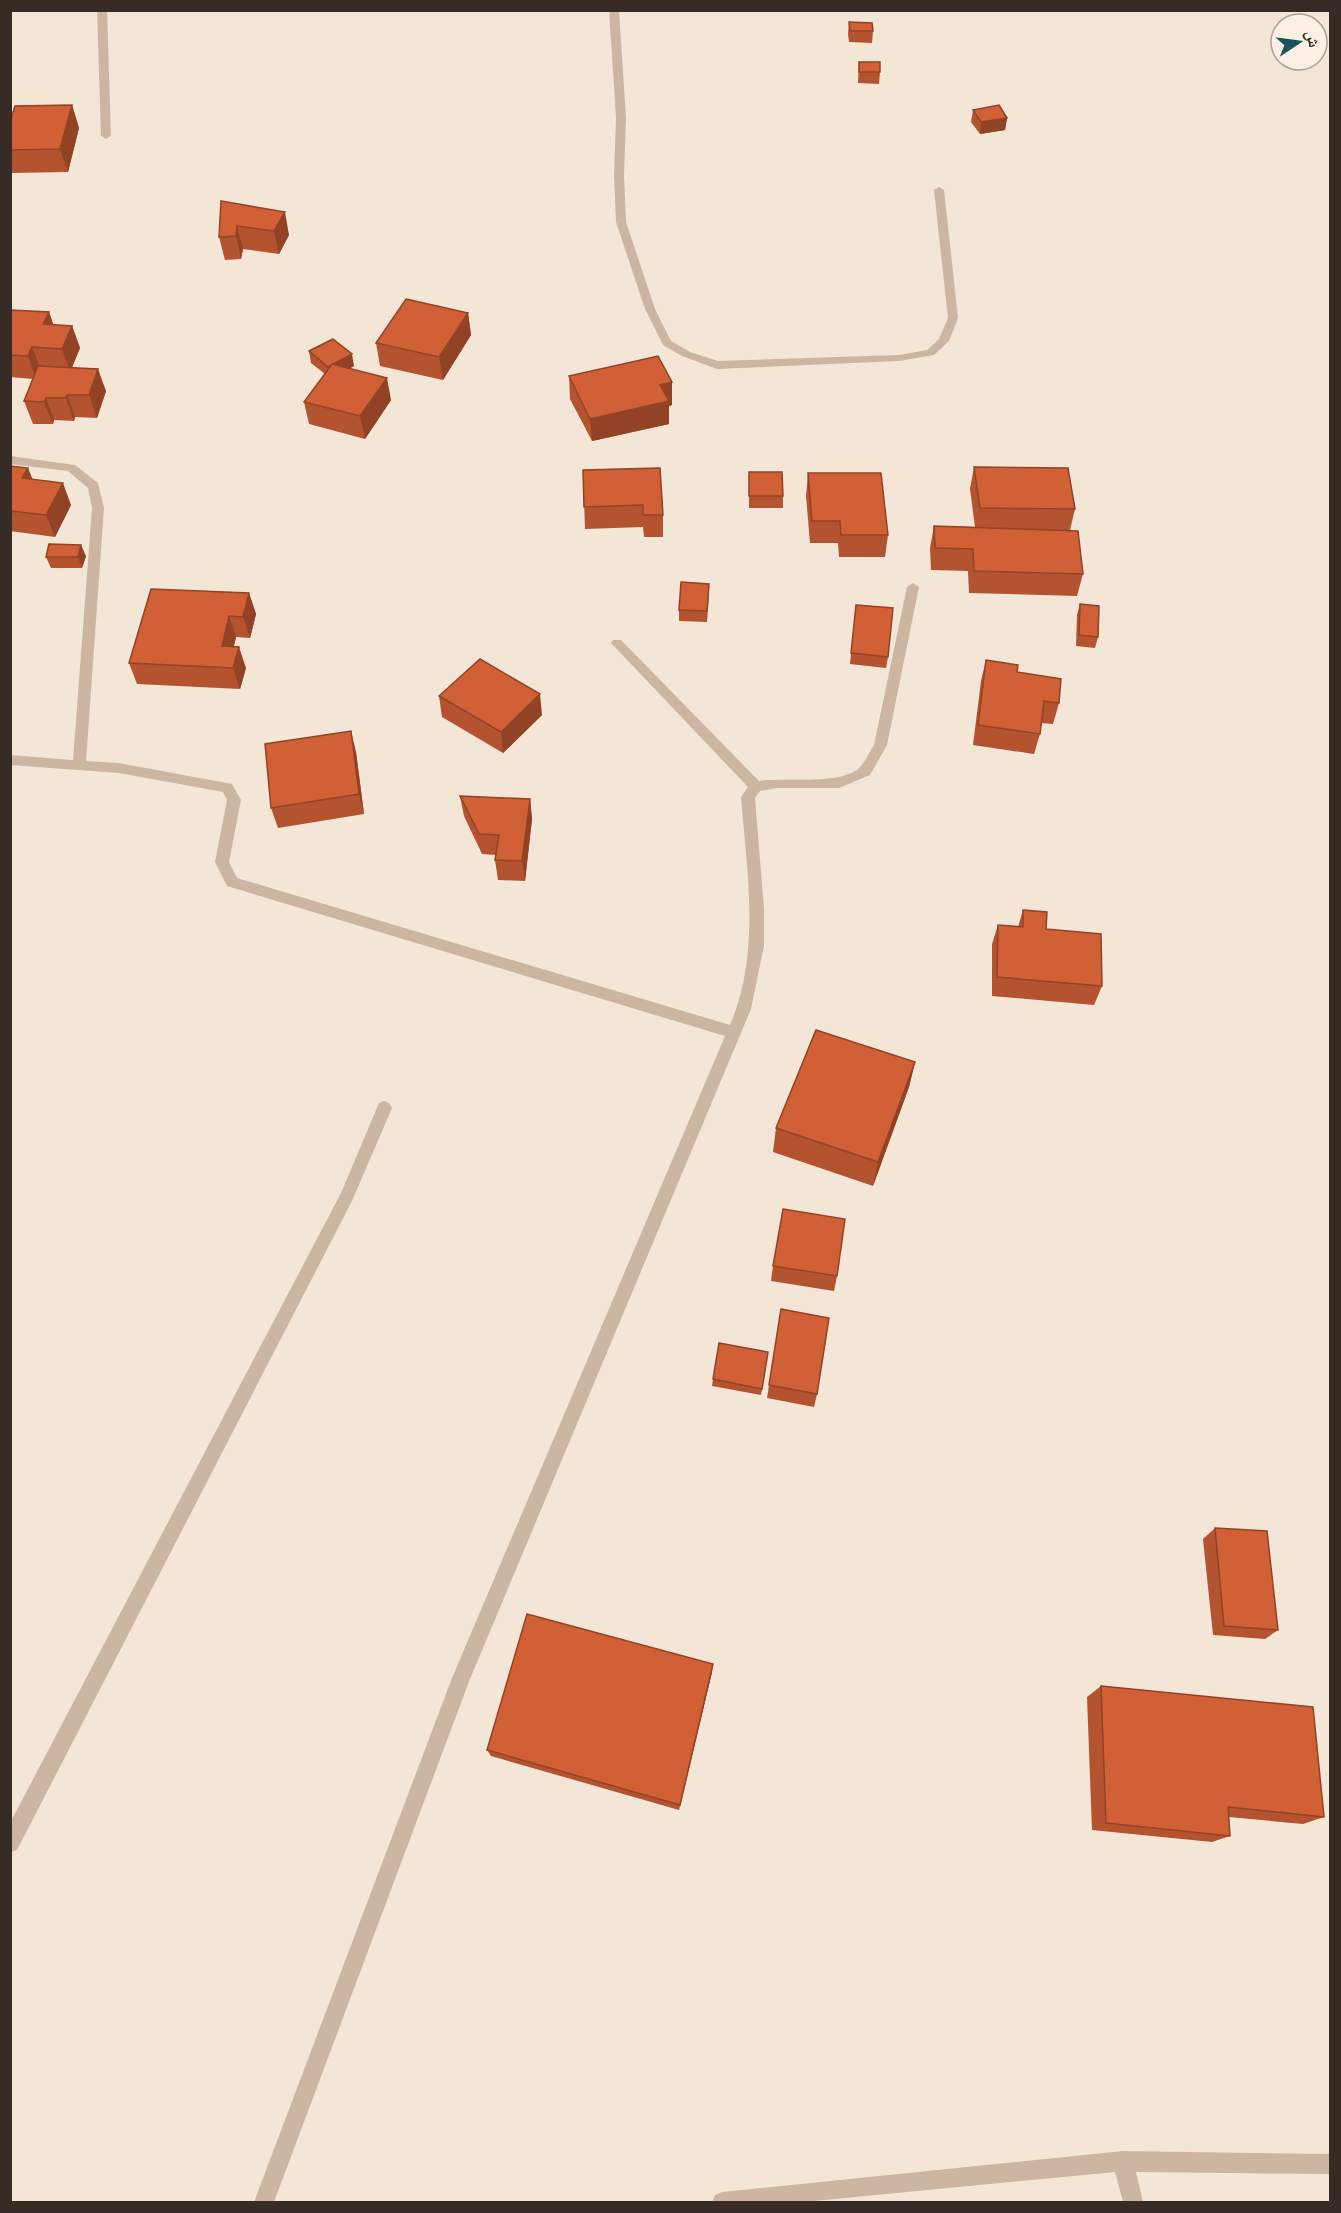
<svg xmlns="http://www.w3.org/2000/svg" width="1341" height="2213" font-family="Mulish,'Noto Naskh Arabic',sans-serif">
<rect width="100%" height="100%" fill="#f3e6d7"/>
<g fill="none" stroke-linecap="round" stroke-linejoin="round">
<g fill="#ccb6a2" fill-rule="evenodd">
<polygon points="97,10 107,10 111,136 106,139 101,136"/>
<polygon points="609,10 619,10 626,118 624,175 626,222 655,309 671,341 690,352 718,361 899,355 927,350 939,339 948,318 934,190 939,187 944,190 958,318 949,341 934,355 899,361 717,369 682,356 663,345 645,309 616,222 614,175 616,118"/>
<path d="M10 456 75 465 98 483 104 508 86 761 119 763 232 784 241 800 229 862 237 878 730 1025C761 952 747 873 741 797L748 787 611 643 613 640H621L759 781C784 777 845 786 861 766 866 760 870 751 874 745L907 587 913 583 919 587 887 745 870 775 839 788H777L760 791 755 798 764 909V946L751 1009 470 1679 274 2202H254L452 1678 725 1036 227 886 215 862 227 800 223 792 119 773 10 765V755L73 760 92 508 88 488 68 471 10 464Z"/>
<polygon points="384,1101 389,1103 392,1108 352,1201 17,1850 10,1852 10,1823 341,1193 379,1103"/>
<polygon points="1123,2151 1330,2154 1330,2174 1136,2172 1143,2202 1123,2202 1115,2172 804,2202 712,2202 715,2195 722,2192"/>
</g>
</g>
<g fill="#b4532f">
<polygon points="849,22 873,31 872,43 849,42 848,34"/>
<polygon points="859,62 880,72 879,84 858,83"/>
<polygon points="72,105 79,128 68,172 11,173 10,122"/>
<polygon points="973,110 1007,118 1005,130 980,134 971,122"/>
<polygon points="221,201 289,235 279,254 243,249 241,259 225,260 219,237"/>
<polygon points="10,310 49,312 53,325 72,326 80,348 72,368 106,391 97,418 75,417 74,421 54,420 53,424 33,424 24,401 33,379 10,377"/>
<polygon points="468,313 471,335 443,380 380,366 376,343"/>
<polygon points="309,351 354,366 350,368 391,400 365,439 309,424 304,402 325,374 311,363"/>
<polygon points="569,376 672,382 672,405 669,406 669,424 592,441 570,399"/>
<polygon points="10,466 71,505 55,537 10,531"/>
<polygon points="974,467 1075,509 1070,530 1083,574 1077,596 969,593 968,571 931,570 930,548 934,526 975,527 970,489"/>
<polygon points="583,470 663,515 663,537 644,537 643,527 585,529"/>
<polygon points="749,472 783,496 783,508 749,508"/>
<polygon points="808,473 888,535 885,557 839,557 838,543 810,543 806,496"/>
<polygon points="86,556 82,568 51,568 46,557"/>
<polygon points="249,593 256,614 250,638 236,637 234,646 246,668 240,689 137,684 129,663"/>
<polygon points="709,595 707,622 679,621 679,610"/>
<polygon points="1080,604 1098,637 1095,648 1076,646 1077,615"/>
<polygon points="856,605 888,657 886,668 850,664"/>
<polygon points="986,660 1017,672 1059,703 1053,724 1041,723 1040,734 1034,754 973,745 981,681"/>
<polygon points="439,696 542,715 503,753 442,717"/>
<polygon points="356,752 364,814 278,828 271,808"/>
<polygon points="460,796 530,799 532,819 525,881 498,880 495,860 496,855 482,854 464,816"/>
<polygon points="1023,910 1046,929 1102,986 1094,1005 992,996 992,944 998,925 1018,927"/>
<polygon points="915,1062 909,1087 873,1186 773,1152 776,1128"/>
<polygon points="773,1266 837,1276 834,1291 771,1281"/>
<polygon points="781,1309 817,1394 814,1407 767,1398"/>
<polygon points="768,1352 761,1395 712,1386 713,1379"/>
<polygon points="1215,1528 1278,1630 1265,1639 1213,1635 1203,1539"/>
<polygon points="712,1672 679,1810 491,1756 487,1750"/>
<polygon points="1101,1686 1324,1817 1303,1824 1229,1817 1230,1836 1212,1842 1092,1830 1087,1697"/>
</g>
<g fill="#924326">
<polygon points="72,105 79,128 68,172 60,149"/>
<polygon points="1007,118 1005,130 980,134 981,122"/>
<polygon points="285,212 289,235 279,254 274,231"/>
<polygon points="237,226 243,249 241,259 236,236"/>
<polygon points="49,312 57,335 43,324"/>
<polygon points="468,313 471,335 443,380 439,357"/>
<polygon points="72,326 80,348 70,371 62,349"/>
<polygon points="32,347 41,369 36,379 28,356"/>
<polygon points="352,354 354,366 331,379 328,367"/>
<polygon points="98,369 106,391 97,418 89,395"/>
<polygon points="387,378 391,400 365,439 360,416"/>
<polygon points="672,382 672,405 669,406 669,424 592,441 590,419 660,385"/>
<polygon points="67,395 75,417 74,421 66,398"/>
<polygon points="46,398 54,420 53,424 44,402"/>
<polygon points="28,468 37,490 22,478"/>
<polygon points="63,483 71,505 55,537 46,515"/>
<polygon points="81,545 86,556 82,568 78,557"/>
<polygon points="249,593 256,614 250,638 243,617"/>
<polygon points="229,616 236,637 228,667 222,646"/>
<polygon points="239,647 246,668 240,689 233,668"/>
<polygon points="540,694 542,715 503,753 501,732"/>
<polygon points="351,731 356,752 364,814 359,794"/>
<polygon points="530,799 532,819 525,881 522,861"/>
<polygon points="915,1062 909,1087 873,1186 878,1162"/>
<polygon points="713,1664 712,1672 679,1810 680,1805"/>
</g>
<g fill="#d16037" stroke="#924326" stroke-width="1.5">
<polygon points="849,22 872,23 873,31 850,31"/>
<rect x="859" y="62" width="21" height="10"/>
<polygon points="72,105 60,149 10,150 10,122 15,106"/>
<polygon points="999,105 1007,118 981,122 973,110"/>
<polygon points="221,201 285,212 274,231 237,226 236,236 219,237"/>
<polygon points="406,299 468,313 439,357 376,343"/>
<polygon points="10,310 49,312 43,324 72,326 62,349 32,347 28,356 10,355"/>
<polygon points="333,339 352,354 328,367 309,351"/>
<polygon points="658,356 672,382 660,385 669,401 590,419 569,376"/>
<polygon points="332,364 387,378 360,416 304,402"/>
<polygon points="38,366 98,369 89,395 67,395 66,398 46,398 44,402 24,401"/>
<polygon points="10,466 28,468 22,478 63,483 46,515 10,511"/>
<polygon points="974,467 1068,468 1075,509 980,508"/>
<polygon points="660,468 663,515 643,515 643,505 584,507 583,470"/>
<polygon points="749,472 782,472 783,496 749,496"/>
<polygon points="808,473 881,473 888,535 841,535 840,521 812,521"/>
<polygon points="934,526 1078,531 1083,574 974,571 973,549 935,548"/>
<polygon points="49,544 81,545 78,557 46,557"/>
<polygon points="681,582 709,584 707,611 679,610"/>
<polygon points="151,589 249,593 243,617 229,616 222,646 239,647 233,668 129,663"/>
<polygon points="1080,604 1099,606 1098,637 1079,635"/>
<polygon points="856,605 893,608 888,657 851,653"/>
<polygon points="480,659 540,694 501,732 439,696"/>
<polygon points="986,660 1018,665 1017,672 1061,679 1059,703 1044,701 1040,734 978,725"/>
<polygon points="351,731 359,794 271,808 265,744"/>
<polygon points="460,796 530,799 522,861 495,860 499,835 479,834"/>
<polygon points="1023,910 1047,912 1046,929 1101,934 1102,986 997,977 998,925 1023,927"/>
<polygon points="816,1030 915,1062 878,1162 776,1128"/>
<polygon points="783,1209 845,1219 837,1276 773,1266"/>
<polygon points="781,1309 829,1318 817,1394 769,1385"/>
<polygon points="719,1343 768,1352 762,1389 713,1379"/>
<polygon points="1215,1528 1267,1531 1278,1630 1224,1626"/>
<polygon points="527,1614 713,1664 680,1805 487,1750"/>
<polygon points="1101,1686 1313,1707 1324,1817 1228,1807 1230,1836 1106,1823"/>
</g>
<rect width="1341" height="2213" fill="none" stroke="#362b25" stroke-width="24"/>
<g transform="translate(1299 42) rotate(77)"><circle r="28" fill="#fbf0e3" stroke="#aca197" stroke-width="1.5"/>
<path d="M0-4.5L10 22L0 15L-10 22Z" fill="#17555b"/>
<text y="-9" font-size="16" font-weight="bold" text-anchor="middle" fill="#362b25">ش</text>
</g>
</svg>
